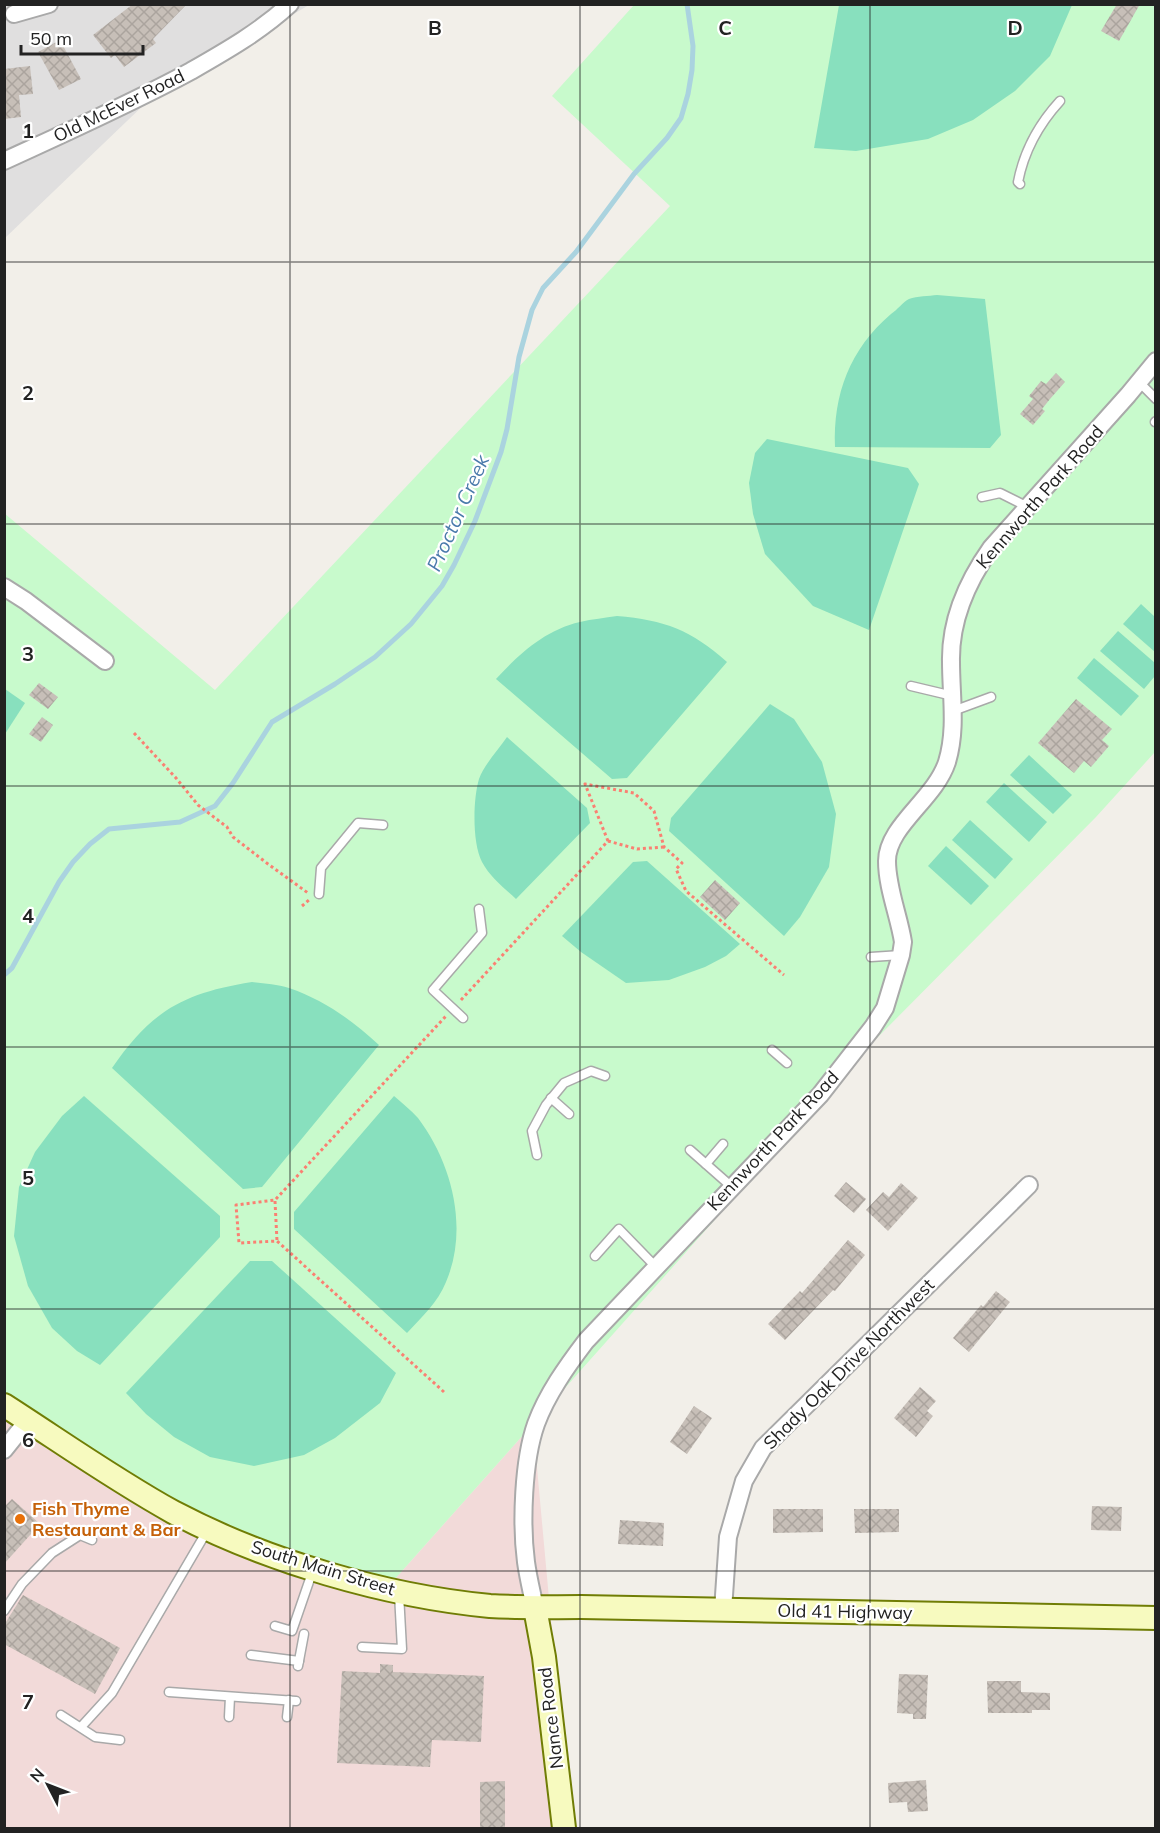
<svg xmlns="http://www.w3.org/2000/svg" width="1160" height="1833" font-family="Mulish,sans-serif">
<defs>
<pattern id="building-cross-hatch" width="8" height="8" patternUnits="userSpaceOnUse" patternTransform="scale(1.5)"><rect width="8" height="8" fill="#c7bfb8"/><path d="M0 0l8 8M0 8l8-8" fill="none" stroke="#aba49e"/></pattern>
</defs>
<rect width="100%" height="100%" fill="#f2efe9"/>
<polygon fill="#e0dfdf" points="5,5 309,5 151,98 5,238"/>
<polygon fill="#f2dad9" points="4,1406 394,1580 533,1424 570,1828 5,1828"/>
<polygon fill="#c8facc" points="634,5 1155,5 1155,752 1096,817 875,1040 394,1580 248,1550 5,1406 4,513 215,690 670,206 552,96"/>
<g fill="#88e0be">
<polygon points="839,5 839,4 1072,5 1050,56 1015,91 973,120 928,139 856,151 814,148"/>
<path d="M937 295 985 299 1001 435 990 448 835 447C833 394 850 349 891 314 897 310 903 302 909 299 917 296 929 296 937 295Z"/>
<polygon points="767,439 908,468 919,484 869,630 813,606 765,554 753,514 749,483 755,453"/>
<polygon points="1141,604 1155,617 1155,652 1123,624"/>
<path d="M617 616C665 620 691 630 727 662L627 778 612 779 496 679C519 654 545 630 580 622 592 619 605 618 617 616Z"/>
<polygon points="1118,631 1155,663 1155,676 1144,689 1100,651"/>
<polygon points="1094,658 1139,696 1121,716 1077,678"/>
<polygon points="5,689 25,703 5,734"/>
<polygon points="770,704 794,719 822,762 836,814 829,867 800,917 784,936 669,831 671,818"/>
<path d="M507 737 587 808 590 823 516 899C504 888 490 877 482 862 472 843 473 799 479 779 484 765 498 750 507 737Z"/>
<polygon points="1029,755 1072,795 1053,814 1010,775"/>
<polygon points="1004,783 1047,822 1029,842 986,802"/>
<polygon points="970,820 1013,859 995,879 952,840"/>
<polygon points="946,846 989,886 971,905 928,866"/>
<polygon points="647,861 740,944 726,956 705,967 669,980 626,983 581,952 562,936 633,862"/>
<path d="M252 982C264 984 277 984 289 988 324 1000 352 1020 379 1045L262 1187 243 1189 112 1068C152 1010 184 993 252 982Z"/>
<polygon points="84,1096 220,1216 220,1237 100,1365 77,1351 52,1328 28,1286 14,1236 19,1187 35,1152 62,1116"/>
<path d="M394 1096C402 1103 411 1110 418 1118 452 1163 469 1228 446 1282 438 1302 422 1317 407 1333L294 1229V1212Z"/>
<polygon points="250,1261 272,1261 396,1373 380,1403 335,1438 304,1455 254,1466 210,1457 174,1437 146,1414 126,1393"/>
</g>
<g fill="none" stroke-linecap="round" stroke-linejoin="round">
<polyline stroke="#aad3df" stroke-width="5" points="4,975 12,968 59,882 73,862 90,844 109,829 180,822 215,806 233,783 272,722 335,684 375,657 411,624 442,586 454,565 475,521 501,452 507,429 519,357 532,310 543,288 576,252 634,174 667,138 681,118 688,94 692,70 693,46 687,4"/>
</g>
<g fill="url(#building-cross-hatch)">
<polygon points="133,4 187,4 153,39 156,43 124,67 115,55 111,58 93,35"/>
<polygon points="1117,4 1140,4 1119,41 1101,31"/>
<polygon points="60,40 81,79 59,90 38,52"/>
<polygon points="30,66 33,94 19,95 21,117 4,119 4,69"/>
<polygon points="1056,373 1065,382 1050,399 1042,409 1045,411 1033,425 1020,414 1033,399 1029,396 1041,381 1046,384"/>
<polygon points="39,683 58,697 48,709 29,695"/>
<polygon points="1076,699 1112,729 1102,740 1109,746 1091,767 1084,761 1074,773 1038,743"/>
<polygon points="42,717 53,725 41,742 29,734"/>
<polygon points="715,880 740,903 725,920 700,897"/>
<polygon points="846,1182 866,1199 854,1213 834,1196"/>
<polygon points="901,1183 918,1198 888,1231 866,1210 883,1192 889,1197"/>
<polygon points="848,1240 865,1255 835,1291 833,1290 785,1340 768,1324 800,1291 802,1293"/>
<polygon points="996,1291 1010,1302 969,1352 953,1338 981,1305 983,1307"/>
<polygon points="920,1387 936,1401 927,1411 933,1416 916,1437 894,1418"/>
<polygon points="694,1406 712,1418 687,1454 670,1442"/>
<polygon points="12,1499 40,1524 4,1564 4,1507"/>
<polygon points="1092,1506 1122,1507 1121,1531 1091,1530"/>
<polygon points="773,1509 823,1509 823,1532 773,1533"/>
<polygon points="854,1509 899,1509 899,1532 855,1533"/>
<polygon points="620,1520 664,1523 663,1546 618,1544"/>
<polygon points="23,1595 120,1648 95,1694 4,1644 4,1625"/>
<polygon points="380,1664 393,1665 393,1672 484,1676 481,1742 432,1740 430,1767 337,1763 342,1671 380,1673"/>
<polygon points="899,1674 928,1675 926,1719 913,1719 913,1714 897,1713"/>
<polygon points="987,1681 1021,1681 1021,1692 1050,1693 1050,1710 1032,1710 1032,1713 988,1713"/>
<polygon points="926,1780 928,1811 908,1812 907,1802 889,1803 888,1783"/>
<polygon points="505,1781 505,1828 480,1828 480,1782"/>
</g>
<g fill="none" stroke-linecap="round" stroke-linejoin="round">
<g stroke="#a9a9a9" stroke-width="11">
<g id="lane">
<path d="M1020 184 1018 182C1024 151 1039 124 1060 101"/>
<polyline points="1139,382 1156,399"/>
<polyline points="1155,422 1156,421"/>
<polyline points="982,497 1000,493 1028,507"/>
<polyline points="911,686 953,696"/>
<polyline points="953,711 991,697"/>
<polyline points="319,894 321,868 358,823 383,825"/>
<polyline points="871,957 901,955"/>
<polyline points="463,1018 433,990 482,933 479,909"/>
<polyline points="772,1050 787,1063"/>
<polyline points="551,1098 569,1114"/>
<polyline points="690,1150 732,1187"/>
<polyline points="537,1155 532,1131 546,1105 564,1083 591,1071 605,1076"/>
<polyline points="706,1164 723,1144"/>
<polyline points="595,1256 619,1229 655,1266"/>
<polyline points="4,1611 22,1584 52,1553 80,1535 92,1540"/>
<polyline points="275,1626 292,1631 313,1570"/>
<polyline points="362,1647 402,1649 399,1594"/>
<polyline points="251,1655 299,1661"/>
<polyline points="298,1666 304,1634"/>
<polyline points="169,1692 296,1701"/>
<polyline points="61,1715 95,1737 120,1740"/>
<polyline points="229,1717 230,1697"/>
<polyline points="287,1717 289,1700"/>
<polyline points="81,1727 112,1693 207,1531"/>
</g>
</g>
<g stroke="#a9a9a9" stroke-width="20">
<g id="street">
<polyline points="14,14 49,4"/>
<path d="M4 161C67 132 130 104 191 71 226 51 261 31 290 4"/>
<polyline points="4,587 26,601 105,661"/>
<polyline points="4,1450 28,1420"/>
<path d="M535 1608C532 1593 528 1577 526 1562 521 1524 523 1461 536 1424 547 1394 567 1366 586 1341L820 1095 873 1027 885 1008 901 955 903 942C899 916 887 888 887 861 887 826 935 799 947 762 957 729 951 696 951 662 950 619 967 582 991 548L1128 395 1156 361"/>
<polyline points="723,1610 728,1537 744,1481 763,1448 1029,1185"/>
</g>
</g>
<g stroke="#707d05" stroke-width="26">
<g id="secondary">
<path d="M4 1405C60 1441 115 1480 173 1512 266 1561 385 1596 490 1606 520 1608 550 1607 581 1607L1156 1618"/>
<polyline points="535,1608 544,1657 564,1828"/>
</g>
</g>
<g stroke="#fa8072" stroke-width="3" stroke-dasharray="3 3" stroke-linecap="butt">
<polyline points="134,733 176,778 198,805 227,827 233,837 268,864 308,893"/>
<polyline points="608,841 585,784 634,793 654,811 664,847 682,863 676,869 686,891 784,975"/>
<polyline points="608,841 637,849 664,847"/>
<polyline points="302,906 310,899"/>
<polyline points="461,1000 608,841"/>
<polyline points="275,1201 277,1241"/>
<polyline points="444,1392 277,1241 239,1243 236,1205 275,1200 446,1016"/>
</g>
<use href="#lane" stroke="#fff" stroke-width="8"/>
<use href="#street" stroke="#fff" stroke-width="16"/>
<use href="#secondary" stroke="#f7fabf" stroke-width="22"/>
</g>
<path fill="none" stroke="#222" stroke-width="1.5" stroke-opacity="0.55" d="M290 4V1828M580 4V1828M870 4V1828M4 262H1156M4 524H1156M4 786H1156M4 1047H1156M4 1309H1156M4 1571H1156"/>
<circle fill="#e8710a" stroke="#fff" stroke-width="2" cx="20" cy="1519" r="6"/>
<g text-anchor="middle" stroke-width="4.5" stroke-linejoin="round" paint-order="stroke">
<g font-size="18" fill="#222" stroke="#fff">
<text transform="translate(119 106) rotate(-26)" y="6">Old McEver Road</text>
<text transform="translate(1040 497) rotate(-49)" y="6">Kennworth Park Road</text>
<text transform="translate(773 1141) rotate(-47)" y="6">Kennworth Park Road</text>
<text transform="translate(849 1364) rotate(-45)" y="6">Shady Oak Drive Northwest</text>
<text transform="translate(323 1568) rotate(17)" y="6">South Main Street</text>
<text transform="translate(845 1612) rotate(1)" y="6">Old 41 Highway</text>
<text transform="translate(551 1718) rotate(-97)" y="6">Nance Road</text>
</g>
<g font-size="18" font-weight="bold" fill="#c56008" stroke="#fff" text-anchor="start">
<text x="32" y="1515">Fish Thyme<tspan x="32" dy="21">Restaurant &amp; Bar</tspan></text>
</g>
<g font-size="20" font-style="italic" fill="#4a7aab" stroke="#fff">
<text transform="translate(458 513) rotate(-66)" y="7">Proctor Creek</text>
</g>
</g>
<g font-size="20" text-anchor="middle" font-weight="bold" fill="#222" stroke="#fff" stroke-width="4.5" stroke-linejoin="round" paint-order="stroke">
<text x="435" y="35">B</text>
<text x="725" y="35">C</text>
<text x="1015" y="35">D</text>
<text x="28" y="138">1</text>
<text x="28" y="400">2</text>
<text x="28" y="661">3</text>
<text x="28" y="923">4</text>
<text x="28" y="1185">5</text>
<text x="28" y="1447">6</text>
<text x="28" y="1709">7</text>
</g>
<rect width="1160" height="1833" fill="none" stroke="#222222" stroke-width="12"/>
<g transform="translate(48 1785) rotate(312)" stroke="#ffffff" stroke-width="4.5" paint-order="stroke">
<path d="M0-4.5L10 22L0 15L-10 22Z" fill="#222222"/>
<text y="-9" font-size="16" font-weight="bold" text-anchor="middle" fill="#222222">N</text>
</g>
<path d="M21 45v9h122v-9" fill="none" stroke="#222222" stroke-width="3"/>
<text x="30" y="45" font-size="18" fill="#222222" stroke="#ffffff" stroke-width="4.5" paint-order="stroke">50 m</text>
</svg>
